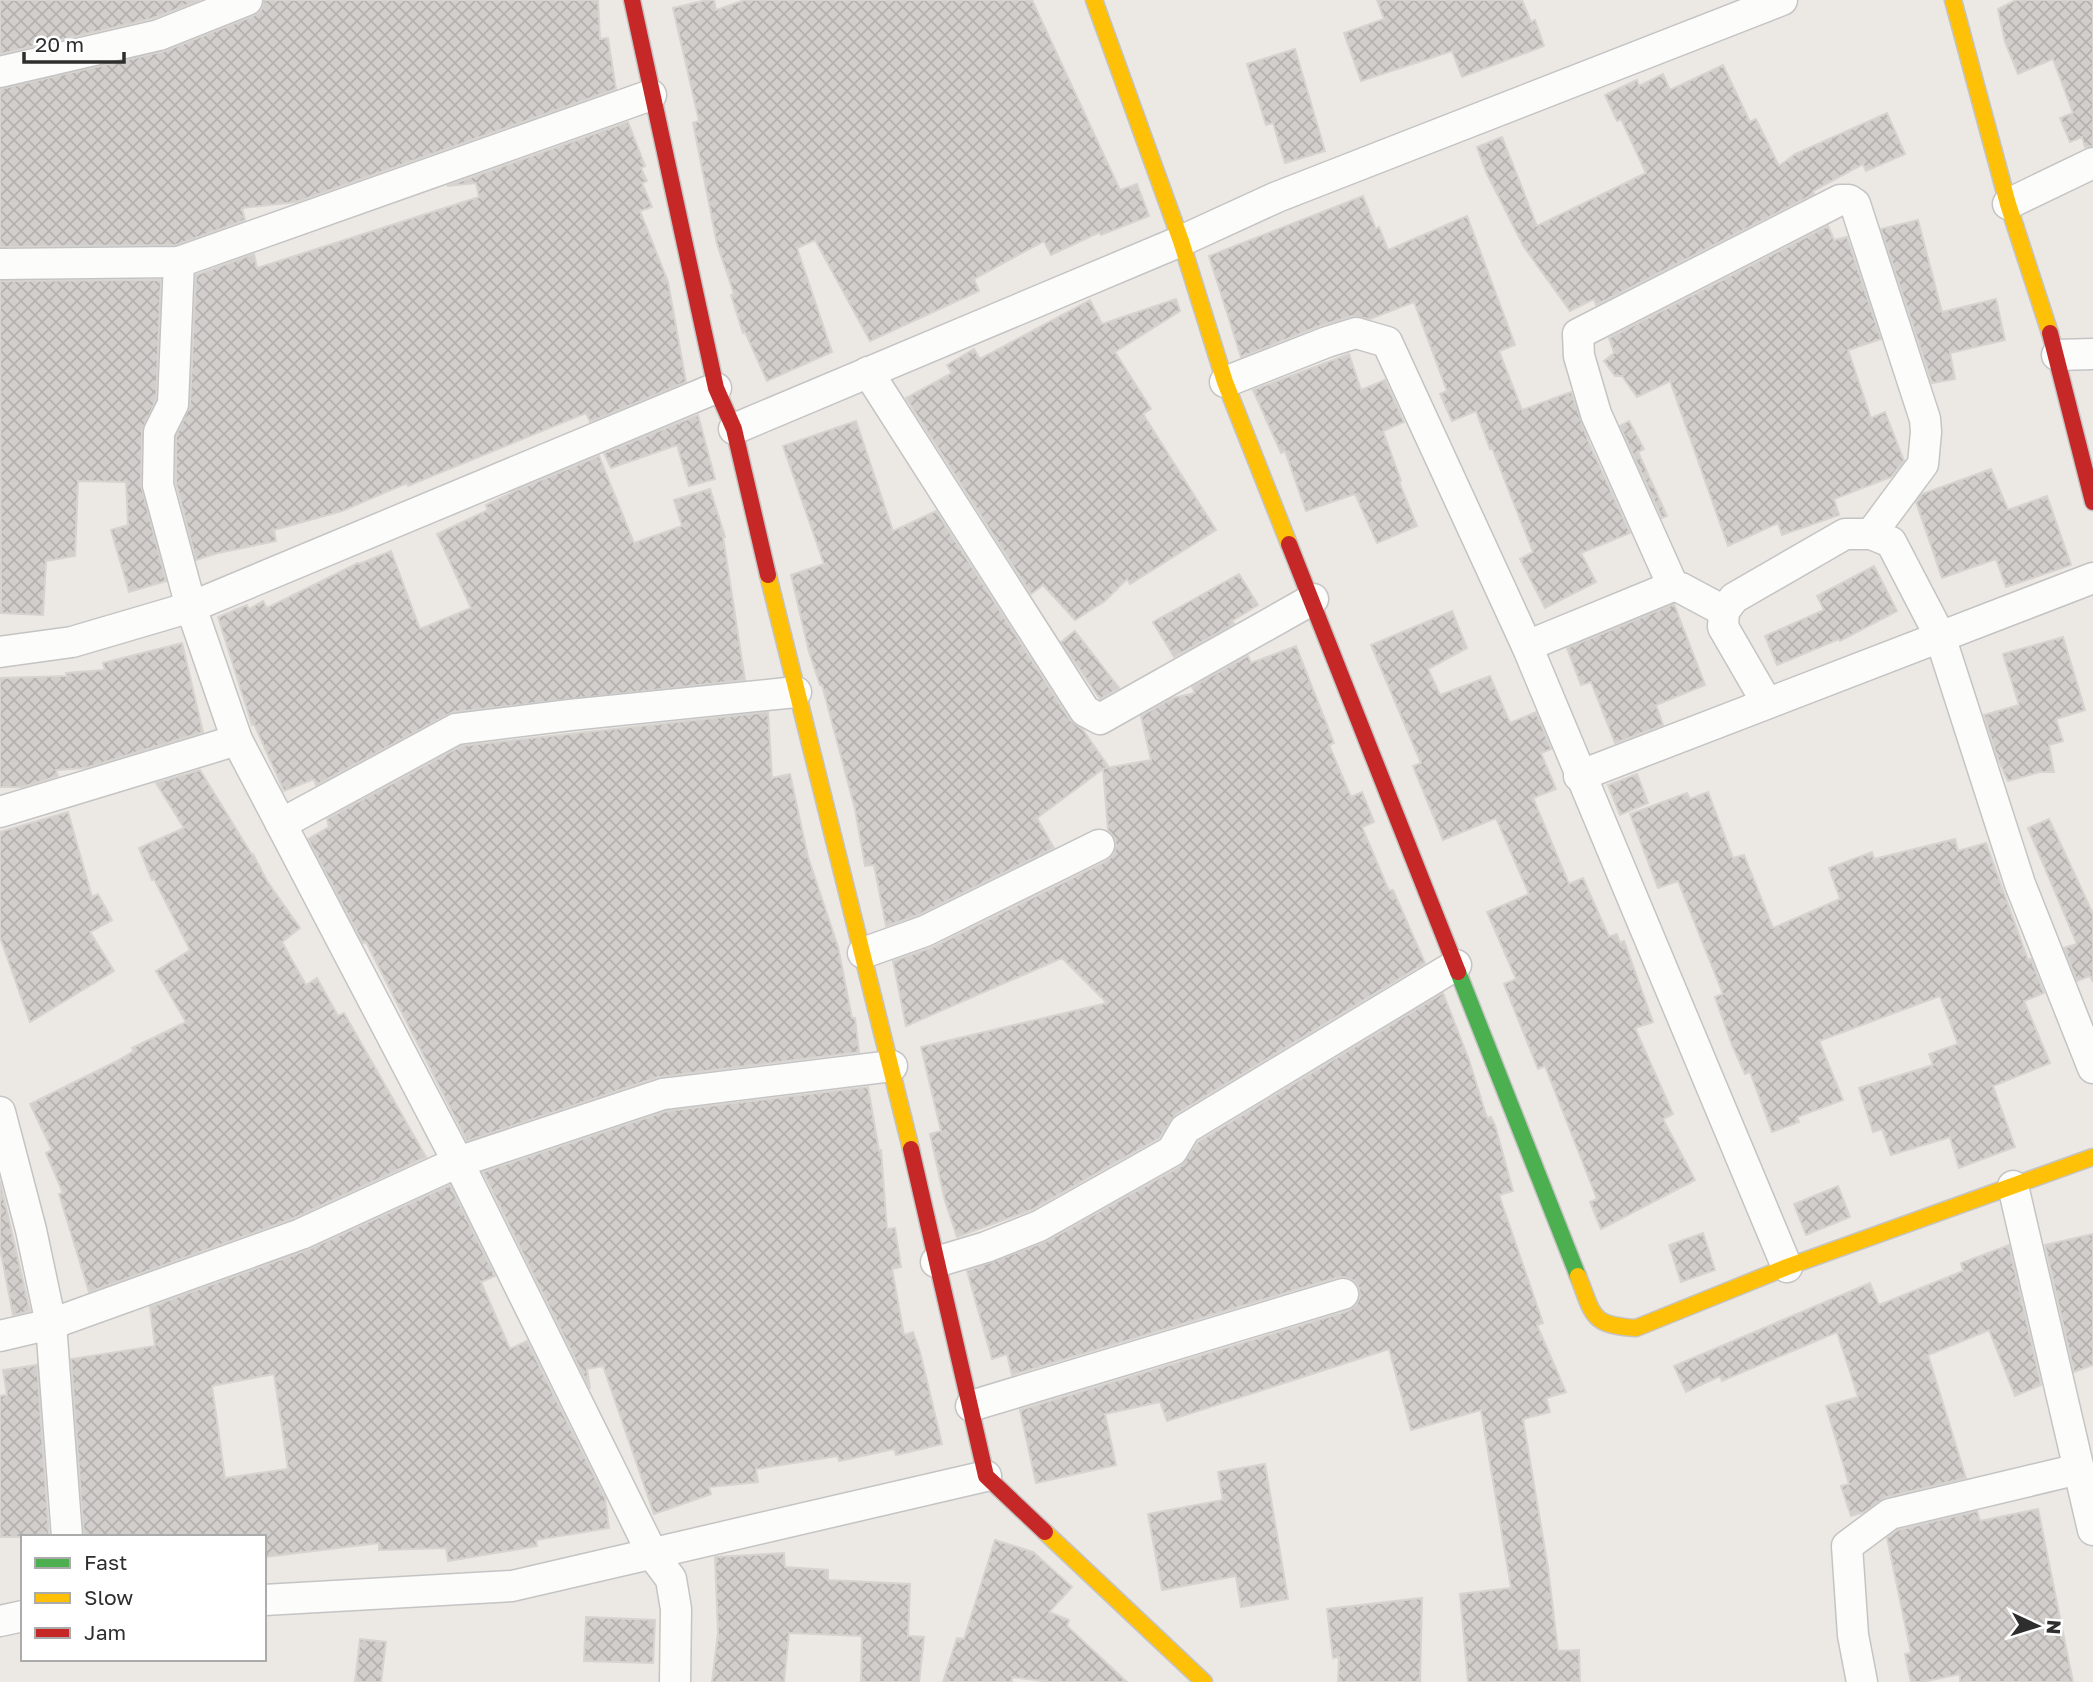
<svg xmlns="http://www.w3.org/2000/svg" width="2093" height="1682" font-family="'Golos Text',sans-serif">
<defs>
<pattern id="building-cross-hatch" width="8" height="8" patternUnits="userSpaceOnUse" patternTransform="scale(1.75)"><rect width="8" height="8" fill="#d1cecb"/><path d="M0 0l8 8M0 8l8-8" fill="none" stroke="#b4b1af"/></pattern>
</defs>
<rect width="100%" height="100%" fill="#ece8e4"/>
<g fill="url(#building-cross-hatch)" stroke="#d7d4d0" stroke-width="2" fill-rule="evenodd">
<polygon points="0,0 200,0 154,18 0,54"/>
<polygon points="264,0 598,0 600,39 608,38 616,89 296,202 242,208 245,220 176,245 0,247 0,89 165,51 253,16 261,10"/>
<polygon points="707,0 714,0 716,10 745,0 1032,0 1120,190 1137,184 1149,216 1101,235 1100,232 1051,255 1044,241 974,279 979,291 870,341 815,240 797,248 832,352 767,381 745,332 743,333 731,295 734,294 717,244 693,123 699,121 673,8"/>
<polygon points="1377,0 1522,0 1531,22 1535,20 1544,46 1462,77 1452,51 1361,81 1344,33 1384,19"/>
<polygon points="2016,0 2093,0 2093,146 2085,147 2082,137 2070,142 2060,118 2073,113 2053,59 2018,74 2005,42 1998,9"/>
<polygon points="1295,49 1325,151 1285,163 1273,123 1266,125 1247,64"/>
<polygon points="1723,65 1750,122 1756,119 1779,166 1795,154 1887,113 1905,154 1866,171 1863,164 1813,191 1814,194 1596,305 1594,299 1570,311 1524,247 1487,174 1477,147 1502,137 1537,226 1646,173 1621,119 1617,121 1605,95 1637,80 1639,86 1663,74 1670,90"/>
<polygon points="628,122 645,166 641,168 647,181 642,183 652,207 640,211 668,282 686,382 590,422 586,413 408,486 407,483 342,511 274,530 276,541 218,553 196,560 176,483 176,436 190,405 196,275 254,254 257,268 479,197 476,183 447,186"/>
<polygon points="1363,196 1376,229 1379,227 1388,250 1467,216 1515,345 1499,351 1522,410 1571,392 1589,443 1630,533 1581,553 1596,582 1545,608 1520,559 1533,552 1492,448 1490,449 1476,411 1452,421 1440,394 1447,391 1414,302 1370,319 1352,316 1322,325 1241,357 1209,256"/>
<polygon points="1918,220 1942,312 1996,299 2005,340 1950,353 1955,379 1932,383 1881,229"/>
<polygon points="1828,226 1834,240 1847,237 1881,339 1848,350 1871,418 1885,412 1904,461 1891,477 1834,499 1839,515 1782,535 1778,523 1728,546 1670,381 1637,397 1622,376 1615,376 1604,361 1614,353 1609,338"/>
<polygon points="161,280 156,400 142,431 141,485 166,581 129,592 111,530 128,525 126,482 78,481 75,556 46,561 43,615 1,613 0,281"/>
<polygon points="1176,299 1180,311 1115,352 1151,409 1143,414 1216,530 1130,584 1127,579 1105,601 1075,620 1043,585 1031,594 906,398 952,373 947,365 974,349 980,359 1090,300 1102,324"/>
<polygon points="1349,354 1361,390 1385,380 1404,422 1383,431 1401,481 1399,482 1417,526 1377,543 1355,494 1306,511 1285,451 1281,453 1253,390"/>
<polygon points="698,415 715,479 689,486 677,445 611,468 604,453"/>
<polygon points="856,421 893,531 936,511 1070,720 1083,730 1108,766 1106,768 1151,760 1141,716 1173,698 1195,693 1192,687 1248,656 1251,663 1296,646 1334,743 1329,745 1351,797 1362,792 1374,822 1362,827 1389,891 1393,890 1425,963 1176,1114 1159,1138 1031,1210 957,1237 945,1201 930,1134 941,1131 921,1047 1107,1003 1062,958 906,1026 893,961 933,947 1107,861 1114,854 1116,845 1114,837 1108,830 1103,769 1037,818 1054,848 918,915 886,926 874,865 865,866 855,809 822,685 820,685 809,652 791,575 824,564 783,446"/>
<polygon points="1629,421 1644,449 1638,452 1667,516 1662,518 1620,426"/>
<polygon points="599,456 634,543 682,526 674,500 710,489 725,537 723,537 745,680 453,712 316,785 314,779 284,791 254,724 252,725 218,617 247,605 249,609 263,601 267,608 358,563 359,564 391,551 420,629 471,608 437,534 488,510 486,505 519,489"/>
<polygon points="1991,469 2008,510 2047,496 2071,565 2006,587 1996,559 1942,578 1916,502 1922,494"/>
<polygon points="1874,566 1897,611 1840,641 1839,639 1777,665 1765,636 1824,610 1817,596"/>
<polygon points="1239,574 1258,605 1232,621 1234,624 1174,657 1153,622"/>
<polygon points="1674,604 1705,685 1656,705 1663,725 1615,743 1591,682 1581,685 1567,648"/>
<polygon points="1452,611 1467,648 1428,669 1440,695 1490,676 1510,723 1536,712 1551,749 1541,753 1556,789 1533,798 1569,884 1583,878 1609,937 1617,934 1620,943 1624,941 1653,1022 1635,1028 1673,1114 1663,1119 1695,1180 1601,1229 1590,1202 1597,1199 1545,1066 1538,1069 1504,984 1516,979 1487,912 1529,894 1496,818 1443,840 1413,766 1421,763 1371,645"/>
<polygon points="1075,631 1119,688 1100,699 1061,642"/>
<polygon points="2063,637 2085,710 2056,719 2063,741 2049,745 2054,772 2040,772 2008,781 1997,757 1984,715 2019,705 2003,654"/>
<polygon points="182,643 203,732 85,768 56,770 58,776 22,787 0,787 0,678 67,676 66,673 105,670 103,663"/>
<polygon points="768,712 772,778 790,774 808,857 838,947 852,1018 855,1018 859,1052 658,1077 467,1141 366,942 363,943 308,839 329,827 327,819 461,746"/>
<polygon points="200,770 252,855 253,854 267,881 300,928 282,942 306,985 317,978 338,1016 344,1013 426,1157 294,1218 89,1292 59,1194 63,1193 46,1153 52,1150 30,1104 115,1062 134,1051 132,1048 186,1022 156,971 190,950 154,879 152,880 139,848 184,828 156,783"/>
<polygon points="1637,774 1648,803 1620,815 1608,785"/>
<polygon points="1708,792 1733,858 1744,855 1773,928 1840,899 1829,868 1872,852 1874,859 1955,839 1958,851 1986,843 2028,960 2031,959 2044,993 2024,1001 2050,1063 1993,1086 2015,1147 1959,1168 1950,1137 1891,1155 1882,1129 1873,1132 1859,1088 1933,1065 1929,1054 1958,1044 1940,996 1819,1041 1843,1100 1797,1117 1799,1122 1772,1132 1750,1072 1745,1074 1732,1045 1715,997 1723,994 1678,881 1658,888 1630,814 1687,793 1690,799"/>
<polygon points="68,812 92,897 98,894 112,920 90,932 114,971 30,1022 0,937 0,832"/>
<polygon points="2049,819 2093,914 2093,982 2090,976 2077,981 2064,948 2077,944 2028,828"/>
<polygon points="1443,993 1469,1060 1487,1118 1491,1117 1495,1125 1513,1191 1499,1195 1543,1323 1537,1325 1566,1392 1546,1398 1550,1412 1523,1419 1548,1568 1558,1651 1579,1650 1580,1682 1468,1682 1460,1594 1511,1588 1481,1410 1411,1430 1389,1349 1167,1421 1160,1402 1105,1414 1116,1465 1036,1483 1020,1410 1348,1311 1356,1305 1360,1297 1359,1288 1354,1281 1346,1277 1338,1277 1012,1375 1007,1354 992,1359 967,1271 1047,1241 1181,1166 1198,1142"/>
<polygon points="868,1087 879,1151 881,1150 887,1229 895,1228 901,1267 892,1269 904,1335 913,1332 920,1352 942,1444 896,1455 894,1449 839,1461 838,1456 756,1469 758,1482 709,1487 711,1494 654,1514 603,1366 587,1369 590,1389 483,1172 667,1111"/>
<polygon points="0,1181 30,1311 13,1315 0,1248"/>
<path d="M450 1185 495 1276 481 1282 510 1349 527 1341 605 1498 609 1528 536 1540 537 1546 448 1561 446 1548 379 1550V1543L264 1557V1537H84L71 1359 155 1346 150 1307 307 1250ZM274 1374 288 1469 225 1478 212 1386Z"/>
<polygon points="1838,1186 1850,1217 1806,1235 1794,1204"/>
<polygon points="1703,1233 1715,1270 1681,1282 1669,1245"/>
<polygon points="2093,1234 2093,1365 2074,1372 2045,1245"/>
<polygon points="2009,1245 2041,1385 2015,1396 1989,1330 1928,1355 1966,1478 1886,1497 1864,1512 1851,1516 1841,1486 1849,1484 1826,1406 1858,1397 1837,1332 1722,1381 1720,1376 1686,1392 1674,1366 1870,1283 1879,1305 1963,1271 1961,1263"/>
<polygon points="37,1365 49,1537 0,1537 0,1396 7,1395 3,1370"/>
<polygon points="1265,1464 1288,1599 1241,1607 1236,1576 1162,1590 1148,1514 1223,1500 1218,1472"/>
<polygon points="2038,1509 2073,1682 1960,1682 1960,1674 1922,1682 1911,1682 1905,1654 1911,1653 1887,1538 1898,1530 1977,1511 1980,1521"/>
<polygon points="995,1540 1033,1552 1072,1587 1049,1612 1069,1620 1067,1626 1127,1682 1050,1682 1012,1677 1012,1682 943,1682 957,1638 964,1639"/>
<polygon points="784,1553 785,1567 828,1570 828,1580 910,1584 908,1636 924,1637 919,1682 861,1682 862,1636 789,1633 784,1682 712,1682 718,1633 715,1557"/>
<polygon points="1422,1598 1420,1682 1338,1682 1339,1657 1333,1658 1327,1609"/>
<polygon points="586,1617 655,1620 653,1663 584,1661"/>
<polygon points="360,1639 386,1642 381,1682 355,1682"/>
</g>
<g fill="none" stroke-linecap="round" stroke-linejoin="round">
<g stroke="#c5c4c5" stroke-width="33">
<g id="street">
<polyline points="0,72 159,35 247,0"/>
<polyline points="2008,204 2093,163"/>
<polyline points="179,262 173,404 159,432 158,485 191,607 237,740 458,1162 653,1555 671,1579 676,1609 675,1682"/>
<polyline points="0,264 179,262 651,95"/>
<polyline points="2057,355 2093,354"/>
<polyline points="868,372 1085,711 1100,719 1313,599"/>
<polyline points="1225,382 1327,342 1356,333 1387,342 1527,646 1787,1267"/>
<polyline points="734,429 1181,241 1277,197 1782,0"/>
<polyline points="1673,586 1596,414 1579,356 1578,334 1840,200 1849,200 1855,204 1925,419 1926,432 1923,464 1871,534"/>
<polyline points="1527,646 1673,586 1681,588 1724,611"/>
<polyline points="0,652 72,642 191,607 716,388"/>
<polyline points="1767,703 1723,627 1724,611 1734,598 1845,534 1871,534 1891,542 1940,636 2020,884 2093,1068"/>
<polyline points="1579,776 2093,578"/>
<polyline points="0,812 237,740"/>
<polyline points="281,824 456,729 570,715 796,692"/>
<polyline points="863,953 925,931 1099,845"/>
<polyline points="0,1112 31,1230 51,1324 67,1537"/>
<polyline points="2013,1186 2093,1530"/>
<polyline points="936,1262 986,1247 1039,1226 1172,1151 1185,1129 1456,965"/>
<polyline points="0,1336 51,1324 301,1234 458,1162 663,1094 892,1066"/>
<polyline points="971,1406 1343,1294"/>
<polyline points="264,1600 512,1586 986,1476"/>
<polyline points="0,1621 23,1616"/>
<polyline points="1862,1682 1853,1635 1847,1546 1890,1514 2079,1469"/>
</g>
</g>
<g stroke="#c5c4c5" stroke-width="19">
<polyline id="fast" points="1458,972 1578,1276"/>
</g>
<g stroke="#c5c4c5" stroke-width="19">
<g id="slow">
<polyline points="1094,0 1181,241 1225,382 1289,544"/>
<polyline points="1953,0 2008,204 2050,333"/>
<polyline points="768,575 911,1149"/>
<path d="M1578 1276C1594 1316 1590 1325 1636 1328L1787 1267 2093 1157"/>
<polyline points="1045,1532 1204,1682"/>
</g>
</g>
<g stroke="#c5c4c5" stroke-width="19">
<g id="jam">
<polyline points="632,0 716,388 734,429 768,575"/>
<polyline points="2050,333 2093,502"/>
<polyline points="1289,544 1458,972"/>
<polyline points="911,1149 986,1476 1045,1532"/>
</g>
</g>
<use href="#street" stroke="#fcfcfb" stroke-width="30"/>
<use href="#fast" stroke="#4caf50" stroke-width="16"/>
<use href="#slow" stroke="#ffc107" stroke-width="16"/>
<use href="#jam" stroke="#c62828" stroke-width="16"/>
</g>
<rect x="21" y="1535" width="245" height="126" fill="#ffffff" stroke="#ababab" stroke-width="2"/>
<rect x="35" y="1558" width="35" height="10" fill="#4caf50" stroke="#ababab" stroke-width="2"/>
<text x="84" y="1570" font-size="21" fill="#2e2e2e">Fast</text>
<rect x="35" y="1593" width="35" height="10" fill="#ffc107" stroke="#ababab" stroke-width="2"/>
<text x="84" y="1605" font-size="21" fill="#2e2e2e">Slow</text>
<rect x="35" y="1628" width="35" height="10" fill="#c62828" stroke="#ababab" stroke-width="2"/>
<text x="84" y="1640" font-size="21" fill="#2e2e2e">Jam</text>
<g transform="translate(2037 1626) rotate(94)" stroke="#ffffff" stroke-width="5" paint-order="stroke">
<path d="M0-5L12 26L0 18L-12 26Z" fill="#2e2e2e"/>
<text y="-10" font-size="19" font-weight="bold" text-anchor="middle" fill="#2e2e2e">N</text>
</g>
<path d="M24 52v10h100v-10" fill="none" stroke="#2e2e2e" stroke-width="3.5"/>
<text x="35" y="52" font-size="21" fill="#2e2e2e" stroke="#ffffff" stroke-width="5" paint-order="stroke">20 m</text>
</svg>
